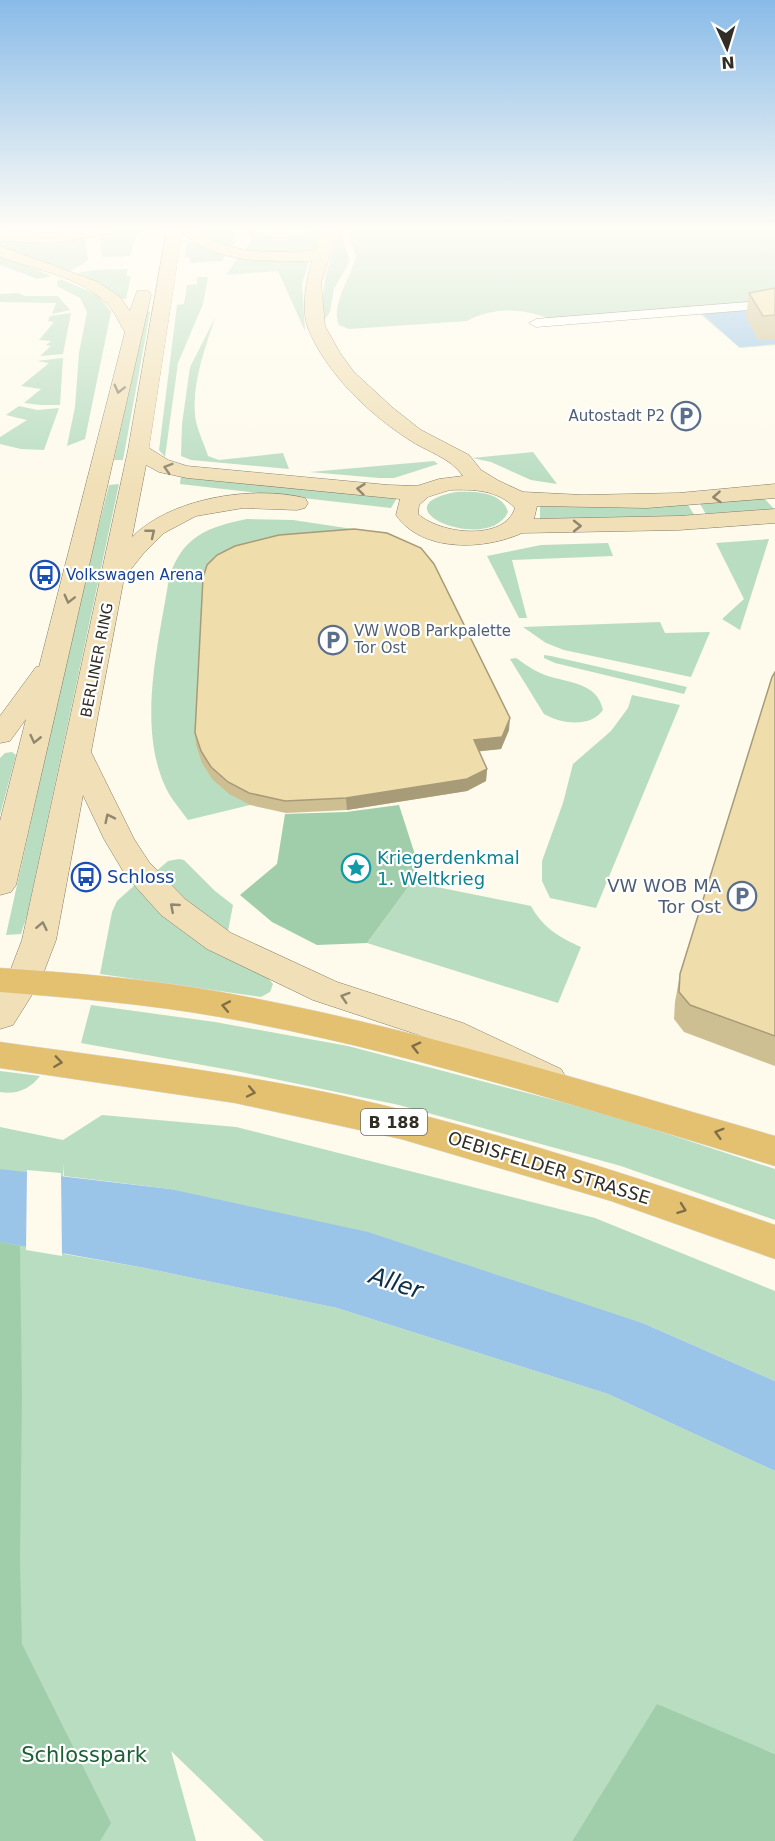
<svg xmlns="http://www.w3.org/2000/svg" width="775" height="1841" font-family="'DejaVu Sans',sans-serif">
<rect width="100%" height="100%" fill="#fefaec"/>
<g fill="#b9ddc1">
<polygon points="122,228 144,228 143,232 137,233 130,256 102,257 99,235"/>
<polygon points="196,228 228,228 235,236 236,242 231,248 208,238"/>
<path d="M244 228H252C261 239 285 238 298 235 307 233 312 228 321 228L316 248C294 258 268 252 245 250L251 242 250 235Z"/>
<path d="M339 228H346L342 236 350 261 334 289 330 312 325 319C318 283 332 262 339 228Z"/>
<path d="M353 228H775V345L740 348 699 313 547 318C522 308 492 307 467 321L349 329 339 325C330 305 352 276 356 256L349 235Z"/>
<polygon points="85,238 88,259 83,264 69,271 0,247 0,239 62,241"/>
<polygon points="187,242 192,242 225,254 222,261 189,263 190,257 185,257"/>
<polygon points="0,256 52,276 37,279 0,265"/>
<polygon points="239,256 309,262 302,283 305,331 278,271 226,275"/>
<polygon points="128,269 126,276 131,276 126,299 121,299 111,290 78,273 93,270"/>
<polygon points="197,277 208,277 203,304 178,363 165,457 159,450 177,305 184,304 187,285 197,284"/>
<polygon points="61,279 98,295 111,312 85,439 67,446 75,407 79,353 87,312 80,298 57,286 57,281"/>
<polygon points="18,293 25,296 58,296 70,310 52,314 56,303 0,302 0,294"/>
<polygon points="147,311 150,312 123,460 114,460"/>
<polygon points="71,313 63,354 40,356 51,346 46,345 51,341 39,340 54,322 48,321 50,316"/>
<path d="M215 318C205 348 192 383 195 415 196 428 204 443 208 456L219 460 283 453 289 469 191 460 181 456 182 424 190 367Z"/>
<polygon points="63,358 60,405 41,405 24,403 41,389 21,386 49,363 36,361"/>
<polygon points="19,406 37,410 59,408 44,450 21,449 0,444 0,437 27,420 6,415"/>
<polygon points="533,452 557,484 531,480 491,462 472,458"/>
<polygon points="434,461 438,464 394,478 379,478 310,472"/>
<polygon points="181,475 397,498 391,508 180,484"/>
<polygon points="119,484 27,915 21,934 6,935 76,618 109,485"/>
<path d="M456 492C473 491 502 491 508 512 489 555 374 507 456 492Z"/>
<polygon points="762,496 775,510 708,518 699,502"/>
<polygon points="687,503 696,518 540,520 540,506"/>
<path d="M247 519 293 520 366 531 250 805 188 820C181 810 170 798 165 786 137 724 159 643 169 578 182 536 208 527 247 519Z"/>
<polygon points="769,539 740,630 722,619 744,599 716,543"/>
<polygon points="608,543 613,556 512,560 527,618 519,618 487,556 541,545"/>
<polygon points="660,622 665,633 710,632 691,677 564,650 546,643 523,627"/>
<polygon points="544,655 551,656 687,687 684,694 555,663 544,658"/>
<path d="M516 658C525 664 534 671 545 675 568 683 597 682 603 710 590 728 562 724 544 714L510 659Z"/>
<polygon points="632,695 680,705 596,908 550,898 542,881 542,861 563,803 573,764 611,731 628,708"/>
<polygon points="12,752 16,755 0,815 0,758 5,753"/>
<polygon points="179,859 184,860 215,891 233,905 227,936 153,874 168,861"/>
<path d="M412 882 531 906C543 928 559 937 581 947L558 1003 367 943Z"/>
<polygon points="136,884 267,977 273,984 270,992 261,997 100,974 112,912 117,901"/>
<polygon points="91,1005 215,1022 348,1046 604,1113 775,1169 775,1220 621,1166 399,1105 241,1072 81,1043"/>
<path d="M0 1071 40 1076C30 1089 16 1095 0 1092Z"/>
<polygon points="102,1115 236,1127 595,1218 775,1291 775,1381 645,1324 170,1189 64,1176 63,1164 64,1254 145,1268 337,1308 608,1394 775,1471 775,1754 657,1705 572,1841 264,1841 171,1751 196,1841 0,1841 0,1127 63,1140"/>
</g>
<g fill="#a0ceab">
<polygon points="399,805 418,864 412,882 367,943 317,945 272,922 240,895 277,864 285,814 346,812"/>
<polygon points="0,1242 20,1246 22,1397 20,1560 22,1644 111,1823 100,1841 0,1841"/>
<polygon points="657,1704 775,1754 775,1841 572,1841"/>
</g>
<g fill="#9ac5e9">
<polygon points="775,307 775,344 739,347 702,313"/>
<polygon points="0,1169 170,1189 368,1232 645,1324 775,1381 775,1471 608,1394 337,1308 145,1268 0,1242"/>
</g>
<polygon fill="#fefaec" points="27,1170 61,1173 62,1256 26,1250"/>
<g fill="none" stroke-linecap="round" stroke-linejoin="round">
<g stroke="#827c67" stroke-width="1">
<polygon id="street" points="775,300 775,308 536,327 529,323 536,319"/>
</g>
<g stroke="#827c67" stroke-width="1">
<g id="secondary">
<polygon points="84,228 119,228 112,233 55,243 0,241 0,231 55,233"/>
<path d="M167 228H196C227 257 276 252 315 251L323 228H339L321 283 325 326 340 353 354 372 393 408 421 430 469 455 481 470 499 481 523 492 583 495 679 493 775 484V498L647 508 537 506 534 519 679 516 775 509V523L679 530 522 533C485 550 422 553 396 515L400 499 187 478 159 472 146 465 132 537C171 498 252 485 305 498L308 503 305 508 297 510 243 508 196 516 164 533 143 554 124 578 91 752 134 839 149 862 185 899 231 933 337 982 463 1023 561 1069 567 1079 561 1089 548 1093 535 1089 437 1041 313 1000 207 949 161 915 126 876 104 839 83 795 56 940 40 982 13 1025 0 1029V989L7 979 22 940 128 450ZM182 232C216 265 268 261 312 261 306 280 301 309 308 328 326 373 368 413 408 439 427 452 450 457 463 476L439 479 417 486 388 485 187 466 168 460 149 448ZM450 490C474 489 498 490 515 508 504 542 440 534 418 514L419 505 428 497Z"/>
<path d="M0 246 98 282 120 297 130 311 137 291H149L151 295 16 885 11 892 0 895V821L26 719 10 741 0 743V716L36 667H39L125 332C119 323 115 312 107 304 81 276 34 270 0 257Z"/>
</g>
</g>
<g stroke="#dad9d8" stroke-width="1">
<g id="primary">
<path d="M0 968C74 973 149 979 221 992 409 1026 591 1083 775 1136V1166C592 1111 409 1051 220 1017 148 1004 73 998 0 992Z"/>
<path d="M0 1042C134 1061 271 1076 402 1110 529 1142 652 1182 775 1225V1259L611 1201 401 1139 235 1103 0 1068Z"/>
</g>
</g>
<use href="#street" fill="#fff" fill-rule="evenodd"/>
<use href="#secondary" fill="#f1e0b7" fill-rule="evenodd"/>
<use href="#primary" fill="#e3c170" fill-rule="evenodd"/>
</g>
<g fill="#cebf93">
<polygon points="775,288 775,339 758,340 746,317 749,293"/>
<polygon points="775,672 775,1066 684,1032 674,1019 675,1002 680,974"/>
<polygon points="509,730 501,749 479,751 487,769 486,781 467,791 347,810 286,813 250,805 229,794 212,779 202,763 196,745 195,733"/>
</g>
<g fill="#a79b78">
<polygon points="510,718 509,730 501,749 474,752 474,740"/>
<polygon points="487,769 486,781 467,791 347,810 346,798"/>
</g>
<g fill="#efdeab" stroke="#a79b78" stroke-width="1.5">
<polygon points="775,288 775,315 763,316 749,293"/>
<polygon points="354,529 387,533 421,548 434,564 510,718 502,737 474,740 487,769 467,779 346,798 285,801 249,793 228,782 211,767 201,751 195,733 203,578 207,565 217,555 235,546 279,535"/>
<polygon points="775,672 775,1036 690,1005 679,992 680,974 772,677"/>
</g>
<defs><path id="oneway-chevron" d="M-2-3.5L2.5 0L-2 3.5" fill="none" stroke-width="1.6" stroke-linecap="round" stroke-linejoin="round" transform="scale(1.5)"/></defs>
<g stroke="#91876e">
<use href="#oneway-chevron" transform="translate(119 389) rotate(104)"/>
<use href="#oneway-chevron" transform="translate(168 468) rotate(-162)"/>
<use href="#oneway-chevron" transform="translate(361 489) rotate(-174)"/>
<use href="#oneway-chevron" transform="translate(717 497) rotate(176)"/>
<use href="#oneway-chevron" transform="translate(577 526)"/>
<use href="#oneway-chevron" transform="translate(151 533) rotate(-39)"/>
<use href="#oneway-chevron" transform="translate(69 599) rotate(104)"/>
<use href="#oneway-chevron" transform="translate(35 739) rotate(103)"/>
<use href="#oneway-chevron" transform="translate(109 818) rotate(-116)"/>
<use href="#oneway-chevron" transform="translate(174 907) rotate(-139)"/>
<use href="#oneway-chevron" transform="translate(42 926) rotate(-78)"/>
<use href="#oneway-chevron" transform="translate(345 997) rotate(-162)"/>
</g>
<g stroke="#817047">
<use href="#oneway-chevron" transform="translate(226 1006) rotate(-169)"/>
<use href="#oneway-chevron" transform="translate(416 1047) rotate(-166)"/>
<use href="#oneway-chevron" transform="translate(58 1062) rotate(8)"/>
<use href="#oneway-chevron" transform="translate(251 1092) rotate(12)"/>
<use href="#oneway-chevron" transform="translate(719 1133) rotate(-164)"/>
<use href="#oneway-chevron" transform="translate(682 1209) rotate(20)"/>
</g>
<linearGradient id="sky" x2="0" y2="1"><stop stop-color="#89bbe8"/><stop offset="0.47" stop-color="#fffdf6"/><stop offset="1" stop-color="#fffdf6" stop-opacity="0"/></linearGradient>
<rect width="775" height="486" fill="url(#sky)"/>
<defs>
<g id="parking-ring" transform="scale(1.5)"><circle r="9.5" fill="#fff" stroke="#5c6f8a" stroke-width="1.5"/><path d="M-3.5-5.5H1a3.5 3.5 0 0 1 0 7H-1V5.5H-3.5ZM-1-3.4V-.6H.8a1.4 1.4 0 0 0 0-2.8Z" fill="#5c6f8a"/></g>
<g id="bus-ring" transform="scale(1.5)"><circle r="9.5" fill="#fff" stroke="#1a4fb4" stroke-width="1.5"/><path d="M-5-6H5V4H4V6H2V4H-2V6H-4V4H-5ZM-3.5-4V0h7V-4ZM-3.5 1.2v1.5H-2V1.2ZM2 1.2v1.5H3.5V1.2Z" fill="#1a4fb4"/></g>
<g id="sight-ring" transform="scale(1.5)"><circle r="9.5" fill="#fff" stroke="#0f9aa8" stroke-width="1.5"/><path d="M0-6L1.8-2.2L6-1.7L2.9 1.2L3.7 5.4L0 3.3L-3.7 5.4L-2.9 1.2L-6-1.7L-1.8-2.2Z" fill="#0f9aa8"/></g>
</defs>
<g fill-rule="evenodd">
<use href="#parking-ring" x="686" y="416"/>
<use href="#bus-ring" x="45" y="575"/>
<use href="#parking-ring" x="333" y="640"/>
<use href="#sight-ring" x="356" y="868"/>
<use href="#bus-ring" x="86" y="877"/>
<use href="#parking-ring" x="742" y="896"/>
</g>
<g text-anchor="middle" stroke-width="4.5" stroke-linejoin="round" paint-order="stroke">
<g font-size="15" fill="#4e5e75" stroke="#fff" text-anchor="end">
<text x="665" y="421">Autostadt P2</text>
<text x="354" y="636" text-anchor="start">VW WOB Parkpalette<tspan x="354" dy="17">Tor Ost</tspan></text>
</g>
<g font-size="15" fill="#164399" stroke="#fff" text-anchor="start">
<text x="66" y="580">Volkswagen Arena</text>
</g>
<g font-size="15" fill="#312e25" stroke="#fff">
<text transform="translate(97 660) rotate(-79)" y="5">BERLINER RING</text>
</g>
<rect fill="#fff" stroke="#6f6d66" stroke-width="1.5" x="361" y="1109" width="66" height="26" rx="4.5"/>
<g font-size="16" font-weight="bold" fill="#312e25">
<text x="394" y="1128">B 188</text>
</g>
<g font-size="18" fill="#0d838f" stroke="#fff" text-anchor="start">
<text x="377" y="864">Kriegerdenkmal<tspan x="377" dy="21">1. Weltkrieg</tspan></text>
</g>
<g font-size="18" fill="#164399" stroke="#fff" text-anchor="start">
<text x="107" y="883">Schloss</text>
</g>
<g font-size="18" fill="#4e5e75" stroke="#fff" text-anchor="end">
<text x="721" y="892">VW WOB MA<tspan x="721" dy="21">Tor Ost</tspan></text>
</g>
<g font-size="18" fill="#312e25" stroke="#fff">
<text transform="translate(549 1168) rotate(17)" y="6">OEBISFELDER STRASSE</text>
</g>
<g font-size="21" fill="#1a6034" stroke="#fff">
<text x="84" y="1762">Schlosspark</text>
</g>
<g font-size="24" font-style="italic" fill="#0e3048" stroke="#fff">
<text transform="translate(396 1283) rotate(18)" y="8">Aller</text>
</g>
</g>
<g transform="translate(727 48) rotate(176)" stroke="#ffffff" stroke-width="4.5" paint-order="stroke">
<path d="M0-4.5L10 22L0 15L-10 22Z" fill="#312e25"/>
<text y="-9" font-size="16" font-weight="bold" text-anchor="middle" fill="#312e25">N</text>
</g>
</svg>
